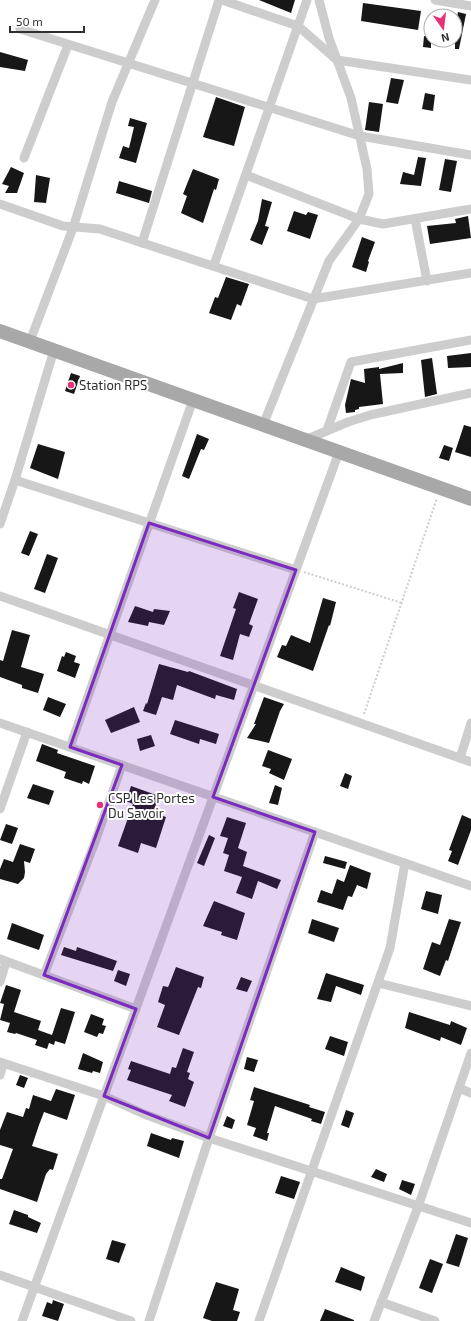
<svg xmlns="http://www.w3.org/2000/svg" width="471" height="1321" font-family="'Exo 2',sans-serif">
<rect width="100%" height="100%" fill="#fff"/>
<g fill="#171717">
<polygon points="259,0 295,0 291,13"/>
<polygon points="363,3 421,11 418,30 361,21"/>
<polygon points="458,12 466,14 459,49 455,49 455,18 457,18"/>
<polygon points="424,36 431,37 431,48 423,47"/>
<polygon points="0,52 28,60 25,71 0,67"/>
<polygon points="391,78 404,80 398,104 386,102"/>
<polygon points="425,93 435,95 433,111 422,109"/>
<polygon points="216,97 245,107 234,146 203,137"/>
<polygon points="369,102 383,104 379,132 365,130"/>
<polygon points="130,118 147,123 136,163 119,158 123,146 129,148 134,127 128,126"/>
<polygon points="418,157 426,158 421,186 400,184 403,172 414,175"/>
<polygon points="445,159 457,161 451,192 439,190"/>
<polygon points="11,167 24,173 17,193 5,193 9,186 2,184"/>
<polygon points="193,169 219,179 216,190 214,189 203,223 181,213 187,196 183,194"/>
<polygon points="36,175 50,178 46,203 34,202"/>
<polygon points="119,181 152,191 149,203 116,193"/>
<polygon points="262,199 272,202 265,226 269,227 262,245 250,240 258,221"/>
<polygon points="294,211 306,215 308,212 318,215 310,239 287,231"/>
<polygon points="468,216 471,238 430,244 427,226 456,223 455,219"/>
<polygon points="362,237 375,242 368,261 369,262 366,272 352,267"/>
<polygon points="226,277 249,284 241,306 237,304 231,320 209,313 215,297 218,298"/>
<polygon points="471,353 471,367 448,368 447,356"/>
<polygon points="432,358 437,394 425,397 421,360"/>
<polygon points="403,363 403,373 380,374 383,404 359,407 359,409 355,410 355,412 346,413 345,405 351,379 365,383 364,369 379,367 379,369"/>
<polygon points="71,373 80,376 74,394 65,391"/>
<polygon points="464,425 471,427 471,457 455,452"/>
<polygon points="197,434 209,439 204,450 201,449 189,479 182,476"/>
<polygon points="38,444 65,452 58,479 30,468"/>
<polygon points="444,445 453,448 449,461 439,458"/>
<polygon points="30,531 38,534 29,556 21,553"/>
<polygon points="47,554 58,558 45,593 34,589"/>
<polygon points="239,592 258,599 249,624 253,626 249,637 240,634 233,660 220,656 236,609 233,608"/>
<polygon points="323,598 336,602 330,626 329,625 313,671 277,657 282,645 286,646 291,635 310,643"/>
<polygon points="135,606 153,612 154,609 170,611 164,625 149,622 148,626 128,622"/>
<polygon points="12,630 30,635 21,667 44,674 38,693 22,688 22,685 0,677 0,660 3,661"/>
<polygon points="66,652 76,656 74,662 80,664 75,678 57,671 62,656 64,657"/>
<polygon points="159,664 188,672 189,671 237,689 234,700 216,695 215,699 177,685 173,700 162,697 156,715 143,711 146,703 147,704"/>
<polygon points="48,697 66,704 60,717 43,710"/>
<polygon points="264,697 284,704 280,711 269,743 247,738 256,724 254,724"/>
<polygon points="134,707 140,722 111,733 105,720"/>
<polygon points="175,720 219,734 216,744 200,739 199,744 170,734"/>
<polygon points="151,735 155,746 140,751 137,739"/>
<polygon points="42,744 58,750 57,753 95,766 89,784 83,781 82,784 64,778 66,772 36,761"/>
<polygon points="268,750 292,759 284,780 269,773 271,769 262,766"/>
<polygon points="345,773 352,776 348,789 340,786"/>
<polygon points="33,784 54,791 49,805 27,798"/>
<polygon points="275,785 282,788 278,805 269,803"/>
<polygon points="131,786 159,796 153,813 166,817 156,848 141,843 138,853 118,846 133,804 126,801"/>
<polygon points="462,815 471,819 471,830 458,865 448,861 452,851 449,850"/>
<polygon points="227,817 246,823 238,848 247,852 243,866 281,880 277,889 258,881 252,899 236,893 242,877 224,871 229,855 223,853 228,838 220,836"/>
<polygon points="6,824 18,828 12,844 0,840"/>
<polygon points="209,835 215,838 204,866 197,863"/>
<polygon points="20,844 35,849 30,863 24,861 25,872 24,878 18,884 0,879 0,869 4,859 13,862"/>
<polygon points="325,856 347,862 345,869 323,863"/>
<polygon points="350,865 371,873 367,889 357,885 352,897 348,896 343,910 317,902 321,890 332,894 337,879 344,882"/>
<polygon points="426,891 442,895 438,914 421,909"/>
<polygon points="214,901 245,913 237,940 221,935 222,932 203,926"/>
<polygon points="312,919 339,928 334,942 308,933"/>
<polygon points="449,919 461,922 448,961 446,960 440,976 423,969 432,942 440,945"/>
<polygon points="12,923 44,935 39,950 7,939"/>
<polygon points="64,947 76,951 77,947 117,961 113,971 61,955"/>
<polygon points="176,967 204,977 201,988 198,987 179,1035 157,1027 165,1005 158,1002 163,986 168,987 169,985"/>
<polygon points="118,970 130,974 126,986 114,981"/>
<polygon points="326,973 364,985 361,995 336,986 331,1002 317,999"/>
<polygon points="241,977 252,981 247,992 236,989"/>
<polygon points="6,985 21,990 14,1012 41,1021 38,1030 52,1035 61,1008 75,1012 65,1044 55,1041 54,1045 49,1043 47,1049 35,1045 37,1040 16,1033 15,1034 7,1032 10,1023 0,1020 4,1004 0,1003"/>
<polygon points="409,1012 450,1025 451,1021 467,1028 461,1045 441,1037 440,1041 405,1028"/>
<polygon points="91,1014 104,1019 102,1025 106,1026 103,1034 99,1033 97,1037 84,1032"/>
<polygon points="330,1036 348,1042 344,1056 325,1049"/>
<polygon points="183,1048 194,1052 187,1072 190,1073 188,1079 194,1082 185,1107 169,1101 172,1095 127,1080 131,1070 128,1069 131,1061 170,1074 172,1067 176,1068"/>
<polygon points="83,1053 103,1062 100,1073 93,1071 92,1073 78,1069"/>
<polygon points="247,1057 258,1060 254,1072 244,1069"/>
<polygon points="20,1075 28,1078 24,1088 16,1085"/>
<polygon points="254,1087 310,1105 309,1107 325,1112 321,1124 311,1121 312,1119 275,1106 267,1133 269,1133 267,1141 253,1136 256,1128 247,1125 254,1101 250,1100"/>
<polygon points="56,1089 75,1095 67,1120 44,1112 39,1125 32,1146 58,1154 53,1170 50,1169 46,1174 37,1202 0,1189 0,1179 2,1179 13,1149 0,1145 0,1130 7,1112 23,1117 26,1108 29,1109 33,1095 51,1101"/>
<polygon points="346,1110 354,1113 349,1128 341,1125"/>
<polygon points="227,1116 235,1120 232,1129 223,1126"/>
<polygon points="151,1133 171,1140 172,1138 184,1141 179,1158 147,1146"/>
<polygon points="376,1169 387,1174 384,1182 371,1177"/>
<polygon points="281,1176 300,1182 294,1199 275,1193"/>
<polygon points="402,1180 415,1184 411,1195 399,1189"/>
<polygon points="14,1210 28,1215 28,1217 41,1223 37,1233 9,1224"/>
<polygon points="456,1234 468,1238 459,1267 446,1263"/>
<polygon points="112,1240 126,1244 119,1263 106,1259"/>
<polygon points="430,1259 443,1264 432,1293 419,1288"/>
<polygon points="341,1267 365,1277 361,1291 335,1282"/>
<polygon points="216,1282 239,1289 233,1310 240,1312 237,1321 212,1321 203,1318"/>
<polygon points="53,1300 64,1304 58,1321 42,1316 47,1302 52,1304"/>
<polygon points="325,1309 354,1320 354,1321 320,1321"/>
</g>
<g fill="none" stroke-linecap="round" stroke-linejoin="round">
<g stroke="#cdcdcd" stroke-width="2" stroke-dasharray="2 2" stroke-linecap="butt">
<polyline points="304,572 402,603"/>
<polyline points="364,714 437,498"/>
</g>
<g stroke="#cdcdcd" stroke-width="9">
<polyline points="222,0 298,26 337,60 471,80"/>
<polyline points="435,0 471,6"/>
<polyline points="20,29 360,136 471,155"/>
<polyline points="24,158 68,45"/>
<polyline points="246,175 359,219 383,224 471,209"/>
<polyline points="0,204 63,226 100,229 313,299 471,273"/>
<polyline points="415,219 427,281"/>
<polyline points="142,243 219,0"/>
<polyline points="214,265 307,0"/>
<polyline points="30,341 73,228 112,102 155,0"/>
<polyline points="263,425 329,261 359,219 369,194 367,169 351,98 329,38 319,0"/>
<polyline points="327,430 351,362 471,340"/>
<polyline points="305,440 348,422 370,415 471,393"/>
<polyline points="15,480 296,570"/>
<polyline points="0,524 15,480 54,350"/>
<polyline points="0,596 471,762"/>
<polyline points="0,723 471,886"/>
<polyline points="70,747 193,400"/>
<polyline points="460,758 471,723"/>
<polyline points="0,809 27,732"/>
<polyline points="0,959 136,1009"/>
<polyline points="44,975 95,842 122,765"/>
<polyline points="0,982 6,962"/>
<polyline points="378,983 471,1006"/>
<polyline points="0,1062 104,1096 144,1114 209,1138 471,1223"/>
<polyline points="0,1075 3,1064"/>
<polyline points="459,1088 471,1093"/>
<polyline points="0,1275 131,1321"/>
<polyline points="381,1302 435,1321"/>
<polyline points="22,1321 339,452"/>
<polyline points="149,1321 209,1138 315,832"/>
<polyline points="259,1321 390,948 405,863"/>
<polyline points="374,1321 418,1207 471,1053"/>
</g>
<polyline stroke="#a8a8a8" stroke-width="14" points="0,331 471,499"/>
</g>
<path fill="#7b2cbf" fill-opacity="0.2" stroke="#7b2cbf" stroke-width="3" stroke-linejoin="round" d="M149 523 296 570 213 797 315 832 209 1138 104 1096 136 1009 44 975 122 765 70 747Z"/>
<g fill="#e83179" stroke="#fff" stroke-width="1.5">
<circle cx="71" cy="385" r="4"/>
<circle cx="100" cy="805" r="4"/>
</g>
<g text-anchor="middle" stroke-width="4" stroke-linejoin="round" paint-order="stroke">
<g font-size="13" fill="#303030" stroke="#fff" text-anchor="start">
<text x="79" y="390">Station RPS</text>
<text x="108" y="803">CSP Les Portes<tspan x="108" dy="15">Du Savoir</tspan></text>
</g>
</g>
<g transform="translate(443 28) rotate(166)"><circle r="19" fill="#ffffff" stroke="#acacac"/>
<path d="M0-3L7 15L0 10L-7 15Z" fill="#e83179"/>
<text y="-6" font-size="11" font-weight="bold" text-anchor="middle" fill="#303030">N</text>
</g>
<path d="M10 26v6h74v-6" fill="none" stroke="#303030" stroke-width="2"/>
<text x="16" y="26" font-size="12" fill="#303030" stroke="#ffffff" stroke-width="3" paint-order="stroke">50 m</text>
</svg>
